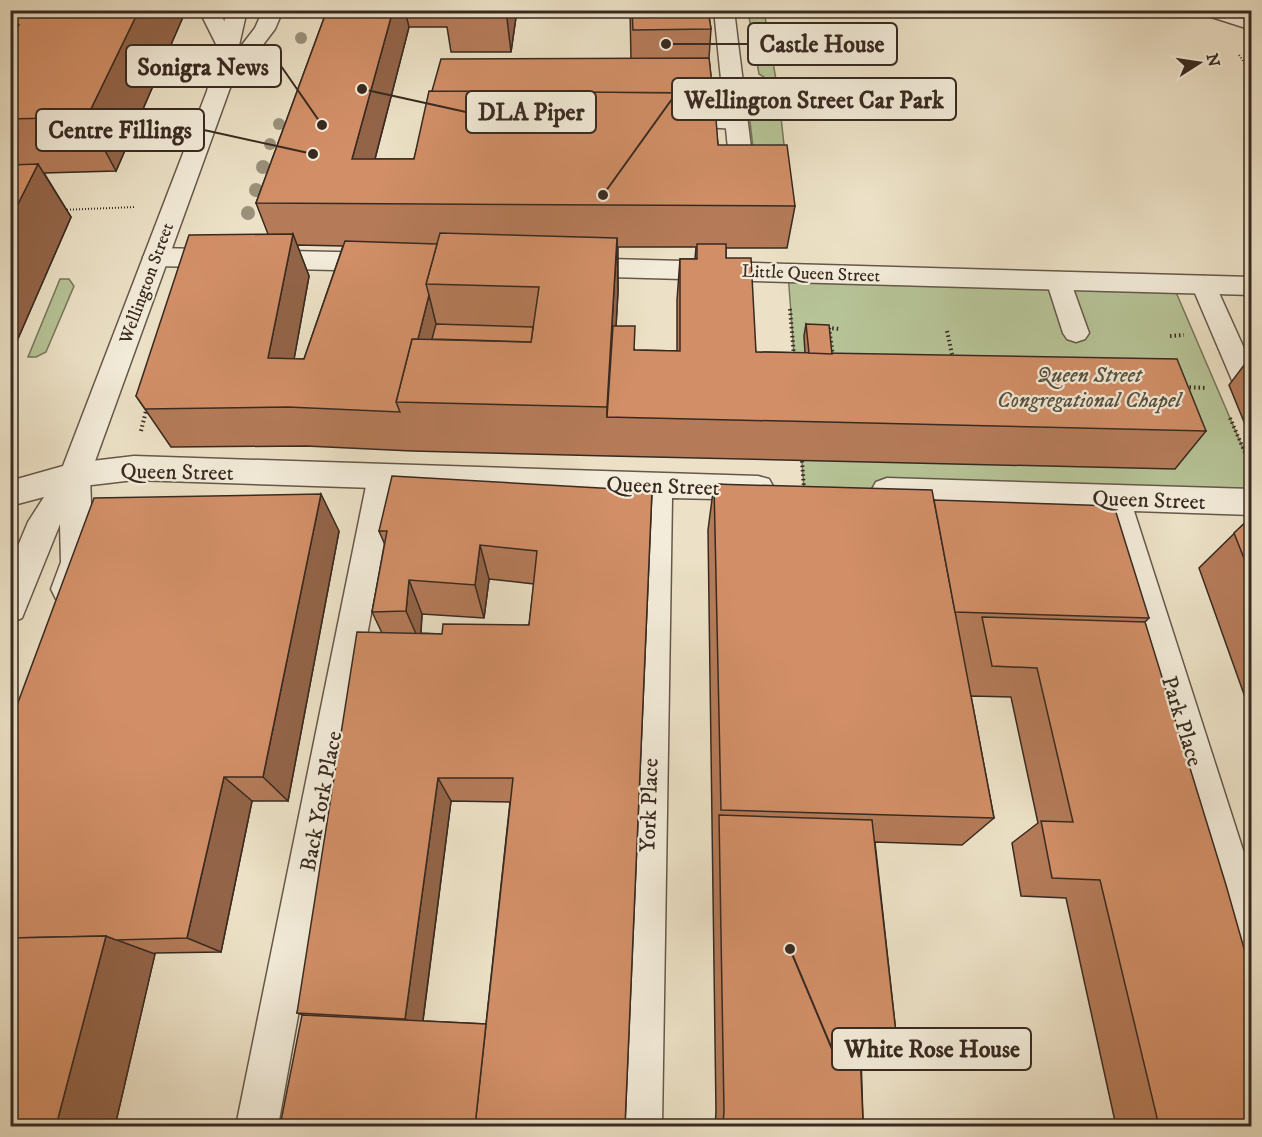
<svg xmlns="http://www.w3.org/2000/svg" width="1262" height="1137" font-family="'IM FELL DW Pica',serif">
<rect width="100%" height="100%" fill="#ece1c6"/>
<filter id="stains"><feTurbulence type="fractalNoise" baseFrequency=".00333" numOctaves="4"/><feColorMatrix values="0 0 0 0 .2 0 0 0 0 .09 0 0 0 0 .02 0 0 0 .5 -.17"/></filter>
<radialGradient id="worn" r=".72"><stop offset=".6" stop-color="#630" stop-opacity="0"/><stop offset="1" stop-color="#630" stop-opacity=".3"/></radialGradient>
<g fill="#b6c396" stroke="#77765c" stroke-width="1.5">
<polygon points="748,11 764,11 777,85 759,74"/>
<polygon points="762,103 780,108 788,182 756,173 749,113"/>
<polygon points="788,273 1169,276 1251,467 1251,502 804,489"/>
<polygon points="60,279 69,279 74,286 46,352 36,357 28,357"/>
</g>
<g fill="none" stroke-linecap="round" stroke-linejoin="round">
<g stroke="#65584a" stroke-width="3">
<g id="service">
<polygon points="734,89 778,91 785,93 788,97 785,101 778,103 727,99 724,95 727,91"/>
<polygon points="710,117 744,119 747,123 744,127 737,129 703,127 700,123 703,119"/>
<polygon points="1058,272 1066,274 1070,280 1089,333 1085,339 1076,342 1067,339 1063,333 1046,280 1050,274"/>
<polygon points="1203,276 1211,278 1215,284 1252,366 1252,393 1247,395 1238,392 1234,385 1191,284 1195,278"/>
<polygon points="382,465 392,468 396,476 278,1126 236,1126 368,476 372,468"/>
</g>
</g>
<g stroke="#65584a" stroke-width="3">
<g id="minor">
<polygon points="199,10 219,10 237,48 234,52 227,54 220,52"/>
<polygon points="714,10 734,10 756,188 753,193 744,196 735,193 732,188"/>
<polygon points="156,248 382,253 391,256 395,262 391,268 382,271 156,266 147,263 143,257 147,251"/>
<polygon points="574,258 1252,277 1252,295 574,276 565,273 561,267 565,261"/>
<polygon points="134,456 758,476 769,479 774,488 769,497 758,500 672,498 662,1126 616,1126 641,497 134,480 75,487 64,484 60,475 64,466 75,463"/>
<polygon points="887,478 1252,489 1252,515 1134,511 1252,878 1252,965 1237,959 1231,944 1102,510 887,504 876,500 871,491 876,482"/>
</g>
</g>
<g stroke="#65584a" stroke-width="3">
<g id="tertiary">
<polygon points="227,10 247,10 238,50 255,28 263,10 283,10 275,29 230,88 90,475 93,562 80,599 68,603 56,599 51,589 61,562 60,524 22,618 10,623 10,565 28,522 44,497 10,506 10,481 63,466 207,91"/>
<polygon points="1199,10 1231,10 1252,17 1252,30 1202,14"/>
</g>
</g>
<g stroke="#382a21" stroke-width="2" stroke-dasharray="1 2" stroke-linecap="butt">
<polyline points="1239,55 1252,74"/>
<polyline points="61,210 135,207"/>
</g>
<g stroke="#382a21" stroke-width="4" stroke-dasharray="1.5 3" stroke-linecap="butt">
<polyline points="790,309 794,356"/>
<polyline points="947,331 953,359"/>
<polyline points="1170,336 1184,335"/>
<polyline points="833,356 829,328 840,329"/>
<polyline points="1185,387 1207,388"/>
<polyline points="1230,418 1250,464"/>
<polyline points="141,431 147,407"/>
<polyline points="802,461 804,489"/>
</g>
<use href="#service" fill="#f3ecda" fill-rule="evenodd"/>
<use href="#minor" fill="#f3ecda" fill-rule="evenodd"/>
<use href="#tertiary" fill="#f3ecda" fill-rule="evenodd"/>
</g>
<g fill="#9b917b">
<circle cx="301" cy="38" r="6"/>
<circle cx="279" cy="124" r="6"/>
<circle cx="270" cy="144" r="6"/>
<circle cx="263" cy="167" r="7"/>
<circle cx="256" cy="190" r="7"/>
<circle cx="248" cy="213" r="7"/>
</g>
<g fill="#b57b59" stroke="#382a21" stroke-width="1.5" fill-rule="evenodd">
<polygon points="10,10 186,10 116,171 44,173 71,217 10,357"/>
<path d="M327 10H517L511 52H451L447 27H409L375 159H414L432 91 631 59 630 10H708L711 29 709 58 718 145 795 206 787 248H726V258L756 352 805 353 804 336 806 324 832 354 1206 431 1175 469 609 456 412 451 306 446 171 447 136 396 268 234 256 203ZM297 245 343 246 304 359H294L309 276ZM618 247H696L695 259H680L677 300V351L635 350 616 326 618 291Z"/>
<polygon points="1251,356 1251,439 1229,385"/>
<polygon points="714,484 934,500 1149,618 1145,622 1251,1126 1116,1126 1066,898 1021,896 1012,843 1038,823 1011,697 971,696 994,818 962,845 875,842 898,1051 877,1057 861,1056 863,1121 1026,1126 715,1126 716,1112 708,530"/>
<path d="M652 491 625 1126 297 1013 382 633 372 612 385 545 379 531ZM489 579 534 584 529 625 442 634 421 633 422 614 484 618ZM451 801 510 802 486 1024 423 1021Z"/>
<polygon points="1251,517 1251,714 1199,568"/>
<polygon points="339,531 288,801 252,801 221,952 155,953 115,1126 10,1126"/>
</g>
<g fill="#936448" stroke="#382a21" stroke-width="1.5">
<polygon points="139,10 186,10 116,171 87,117"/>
<polygon points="393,10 405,10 409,27 364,201 352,159"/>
<polygon points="506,10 517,10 511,52"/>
<polygon points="38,164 71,217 10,357 10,220"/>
<polygon points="293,234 309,276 287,398 268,358"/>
<polygon points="617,238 618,291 611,417 607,417 607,407"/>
<polygon points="429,295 439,336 402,402"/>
<polygon points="321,494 339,531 288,801 263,777"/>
<polygon points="480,545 489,579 484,618 475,585"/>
<polygon points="409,580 422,614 420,643 406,611"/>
<polygon points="224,777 252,801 221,952 187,938"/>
<polygon points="438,778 451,801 422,1027 405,1019"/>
<polygon points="106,936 155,954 115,1126 56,1126"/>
</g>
<g fill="#d28f67" stroke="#382a21" stroke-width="1.5">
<polygon points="10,10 139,10 87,117 10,119 10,39 19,25 10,17"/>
<polygon points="327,10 393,10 352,159 414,159 429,91 714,93 718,145 787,145 795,206 256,203"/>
<polygon points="632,10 708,10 711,29 633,30"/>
<polygon points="709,58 713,93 432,91 441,59"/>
<polygon points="38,164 10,220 10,165"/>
<polygon points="440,233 617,238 607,407 396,402 412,339 531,342 539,287 426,284"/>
<polygon points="293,234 268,358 304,359 345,241 437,244 426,284 429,295 418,339 412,339 396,402 400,412 288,407 145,409 136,396 189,235"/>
<polygon points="697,244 726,244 726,258 751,258 756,352 1177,359 1206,431 607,417 613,326 635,326 634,350 680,351 680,259 697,259"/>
<polygon points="436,324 533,327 531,342 432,339"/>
<polygon points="806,324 829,325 832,354 809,353"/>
<polygon points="392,476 652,491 625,1126 475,1126 513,778 438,778 405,1019 297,1013 357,632 442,634 443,624 529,625 537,551 480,545 475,585 409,580 406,611 372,612 387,531 379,531"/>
<polygon points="714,484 932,490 994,818 721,810"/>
<polygon points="321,494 263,777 224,777 187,938 116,940 106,936 10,938 10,724 94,498"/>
<polygon points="934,500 1114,506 1149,618 955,612"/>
<polygon points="1251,517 1251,576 1234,533"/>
<polygon points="982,617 1145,622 1226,885 1251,973 1251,1126 1159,1126 1100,880 1052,878 1041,821 1073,822 1037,668 992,666"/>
<polygon points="719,815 872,820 898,1051 860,1050 863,1121 1026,1126 723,1126 724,1111"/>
<polygon points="106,936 56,1126 10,1126 10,938"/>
<polygon points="302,1015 486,1024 475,1126 280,1126"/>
</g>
<g text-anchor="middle" stroke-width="4.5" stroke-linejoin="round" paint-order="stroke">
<g font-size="18" fill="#382a21" stroke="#f3ecda">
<text transform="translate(811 273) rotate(2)" y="6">Little Queen Street</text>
<text transform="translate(146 283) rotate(-70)" y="6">Wellington Street</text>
</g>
<g font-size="22" font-style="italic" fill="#58503e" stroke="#f3ecda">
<text x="1089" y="382">Queen Street<tspan x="1089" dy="25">Congregational Chapel</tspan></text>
</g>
<g font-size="22" fill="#382a21" stroke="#f3ecda">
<text transform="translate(177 471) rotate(1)" y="8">Queen Street</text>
<text transform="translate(663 485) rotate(2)" y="8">Queen Street</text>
<text transform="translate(1149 499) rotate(2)" y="8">Queen Street</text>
<text transform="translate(1183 721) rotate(73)" y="8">Park Place</text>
<text transform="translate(320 801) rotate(-79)" y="8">Back York Place</text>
<text transform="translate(648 805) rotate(-88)" y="8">York Place</text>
</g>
</g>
<path fill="none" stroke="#382a21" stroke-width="2" d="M666 44L748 44M322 125L281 66M603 195L672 99M362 89L466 112M313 154L204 130M790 949L832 1049"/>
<g fill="#382a21" stroke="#f3ecda" stroke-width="2">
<circle cx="666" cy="44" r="6"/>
<circle cx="322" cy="125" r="6"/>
<circle cx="603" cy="195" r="6"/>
<circle cx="362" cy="89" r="6"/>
<circle cx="313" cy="154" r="6"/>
<circle cx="790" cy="949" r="6"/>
</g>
<g fill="#f3ecda" stroke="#382a21" stroke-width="2">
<rect x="748" y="23" width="149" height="42" rx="6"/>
<rect x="126" y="45" width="155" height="42" rx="6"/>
<rect x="672" y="78" width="284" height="42" rx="6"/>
<rect x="466" y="91" width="130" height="42" rx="6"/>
<rect x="36" y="109" width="168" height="42" rx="6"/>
<rect x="832" y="1028" width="199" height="42" rx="6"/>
</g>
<g font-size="24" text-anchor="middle" font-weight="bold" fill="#382a21">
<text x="822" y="52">Castle House</text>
<text x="203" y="75">Sonigra News</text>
<text x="814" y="108">Wellington Street Car Park</text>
<text x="531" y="120">DLA Piper</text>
<text x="120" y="138">Centre Fillings</text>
<text x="932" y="1057">White Rose House</text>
</g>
<rect width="1262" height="1137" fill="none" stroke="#ece1c6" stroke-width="36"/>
<rect x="12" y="12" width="1238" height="1113" fill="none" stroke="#382a21" stroke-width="3"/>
<rect x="18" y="18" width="1226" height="1101" fill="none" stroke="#382a21" stroke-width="1.5"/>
<g transform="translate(1199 63) rotate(78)" stroke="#f3ecda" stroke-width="4.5" paint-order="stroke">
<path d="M0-4.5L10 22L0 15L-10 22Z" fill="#382a21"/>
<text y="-9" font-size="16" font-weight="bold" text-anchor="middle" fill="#382a21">N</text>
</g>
<rect width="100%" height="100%" filter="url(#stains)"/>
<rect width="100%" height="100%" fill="url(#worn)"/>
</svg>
